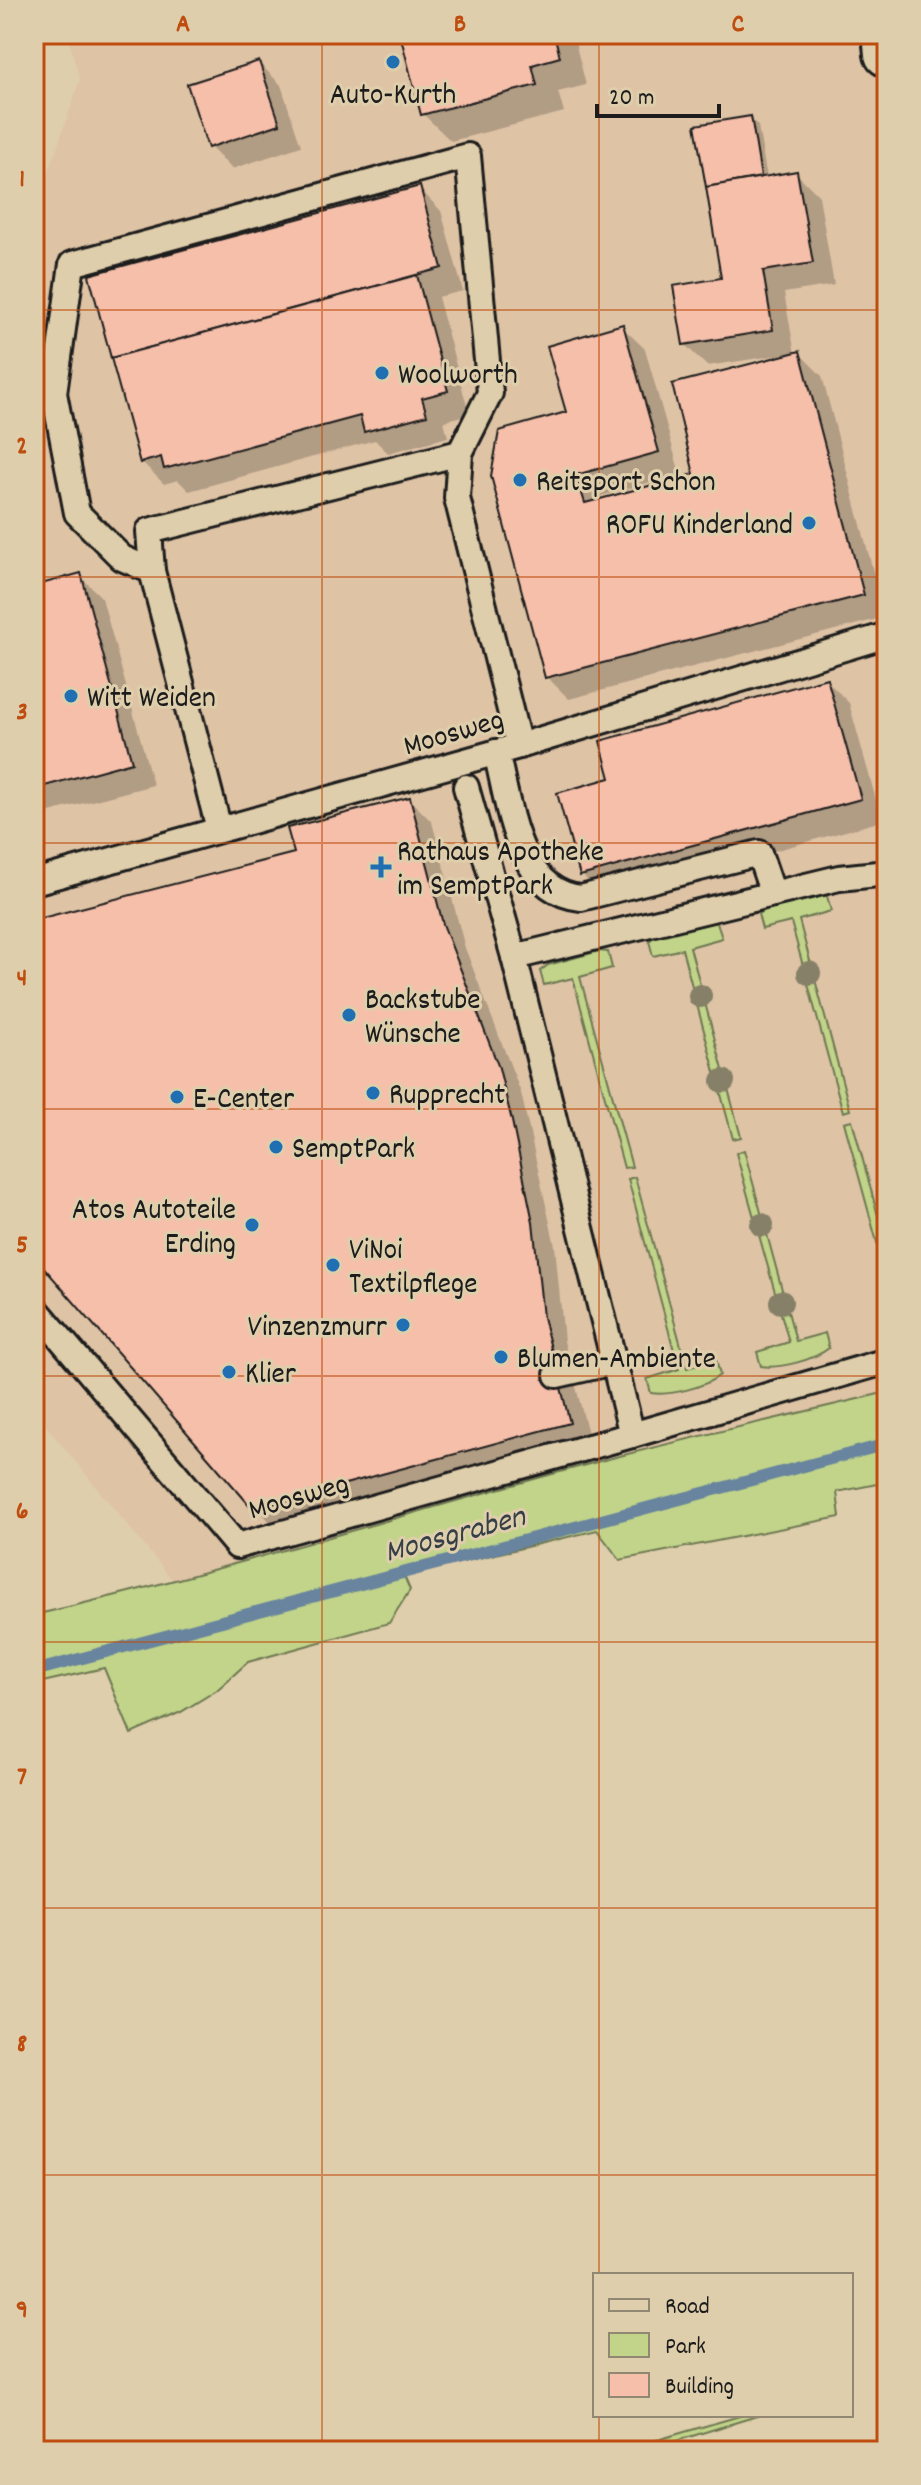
<svg xmlns="http://www.w3.org/2000/svg" width="921" height="2485" font-family="Dekko,sans-serif">
<rect width="100%" height="100%" fill="#dfceab"/>
<filter id="ink" filterUnits="userSpaceOnUse"><feTurbulence type="fractalNoise" baseFrequency=".0125" numOctaves="2"/><feDisplacementMap in="SourceGraphic" scale="16" xChannelSelector="R" yChannelSelector="G"/><feConvolveMatrix kernelMatrix="1 2 1 2 8 2 1 2 1" color-interpolation-filters="sRGB"/></filter>
<g filter="url(#ink)">
<polygon fill="#dec3a5" points="67,34 887,34 887,1450 175,1583 34,1411 34,214 80,80"/>
<g fill="#c1d489" stroke="#6e7852" stroke-width="2">
<polygon points="818,895 827,896 831,911 799,920 850,1110 843,1112 791,922 762,929 758,914 767,909"/>
<polygon points="708,922 717,923 722,938 690,947 741,1137 733,1139 682,949 653,956 649,941 657,935"/>
<polygon points="599,951 608,952 612,968 580,977 632,1167 624,1168 573,978 544,985 540,971 548,965"/>
<polygon points="852,1120 887,1249 887,1279 844,1122"/>
<path d="M744 1150 796 1341 825 1333 829 1348C814 1360 780 1369 761 1366L757 1352 789 1342 736 1153Z"/>
<path d="M635 1177 687 1368 716 1360 720 1375C705 1387 671 1396 651 1393L647 1379 679 1369 628 1179Z"/>
<path d="M887 1392V1482L837 1492 840 1517 620 1560 597 1530 404 1576 410 1590 389 1623 248 1662 217 1690 181 1712 131 1734 104 1668 34 1684V1615C222 1572 406 1513 593 1463 690 1437 789 1416 887 1392Z"/>
<polygon points="743,2415 760,2415 644,2451 619,2451"/>
</g>
<g fill="#0003">
<polygon points="402,34 573,34 586,85 558,92 564,112 451,141 423,114"/>
<polygon points="259,63 281,85 301,146 232,169 209,146"/>
<polygon points="750,118 758,126 767,178 796,173 819,196 834,285 784,293 795,354 799,353 822,376 885,617 569,699 547,677 568,414 622,327 645,349 680,474 597,497 599,501 697,475 787,356 786,354 707,366 684,344 724,280 697,127"/>
<polygon points="419,188 441,211 463,291 438,297 469,414 444,421 448,437 388,453 375,440 189,491 178,480 164,484 142,462 91,276"/>
<polygon points="80,576 102,598 153,785 34,816 34,588"/>
<polygon points="827,681 849,703 882,821 604,898 582,875 612,780"/>
<polygon points="409,799 432,822 465,948 521,1093 555,1246 564,1341 591,1445 278,1531 34,1253 34,922 296,854"/>
</g>
<g fill="none" stroke-linecap="round" stroke-linejoin="round">
<polyline stroke="#67849e" stroke-width="12" points="34,1671 887,1444"/>
</g>
<g fill="#f6bfaa" stroke="#1c1c1c" stroke-width="2">
<polygon points="400,34 554,34 560,57 532,65 537,85 421,115"/>
<polygon points="259,61 280,124 208,148 187,84"/>
<polygon points="751,116 761,177 706,187 695,125"/>
<polygon points="797,171 813,263 763,271 773,330 683,345 673,286 721,278 706,187"/>
<polygon points="420,186 442,268 111,358 89,275"/>
<polygon points="417,275 448,391 422,398 427,415 364,432 360,416 164,469 161,457 140,463 111,358"/>
<polygon points="623,324 659,452 576,475 585,503 694,474 672,384 800,351 864,595 545,678 491,476 499,431 566,412 547,346"/>
<polygon points="81,573 132,762 34,789 34,586"/>
<polygon points="827,678 861,799 580,876 557,793 610,778 600,741"/>
<polygon points="410,797 443,924 499,1068 512,1121 533,1222 543,1317 570,1423 253,1509 34,1256 34,920 294,853 287,828"/>
</g>
<g fill="none" stroke-linecap="round" stroke-linejoin="round">
<g stroke="#1c1c1c" stroke-width="30">
<g id="lane">
<polyline points="152,571 149,531 460,453"/>
<path d="M496 752C509 803 516 892 581 898L759 853 773 894"/>
<polyline points="466,787 514,957"/>
<polyline points="219,829 152,571 122,558 77,513 54,393 72,264 468,156 490,393 460,453 457,498 519,746"/>
<polyline points="887,873 839,878 514,957 632,1435 887,1361"/>
<polyline points="34,882 519,746 887,635"/>
<polyline points="34,1307 237,1546 632,1435"/>
<polyline points="557,1375 614,1362"/>
</g>
</g>
<g stroke="#1c1c1c" stroke-width="50">
<polyline id="street" points="885,34 887,54"/>
</g>
<use href="#lane" stroke="#dfceab" stroke-width="24"/>
<use href="#street" stroke="#dfceab" stroke-width="44"/>
</g>
<g fill="#868068">
<circle cx="809" cy="973" r="12"/>
<circle cx="700" cy="996" r="12"/>
<circle cx="723" cy="1081" r="12"/>
<circle cx="762" cy="1225" r="12"/>
<circle cx="781" cy="1302" r="12"/>
</g>
</g>
<path fill="none" stroke="#bf4d0f" stroke-width="2" stroke-opacity="0.55" d="M322 34V2451M599 34V2275M34 310H887M34 577H887M34 843H887M34 1109H887M34 1376H887M34 1642H887M34 1908H887M34 2175H887M599 2415V2451"/>
<g fill="#1f6fb2" stroke="#dfceab" stroke-width="3">
<circle cx="393" cy="62" r="8"/>
<circle cx="382" cy="373" r="8"/>
<circle cx="520" cy="480" r="8"/>
<circle cx="809" cy="523" r="8"/>
<circle cx="71" cy="696" r="8"/>
<path d="M377 855h8v8h8v8h-8v8h-8v-8h-8v-8h8z"/>
<circle cx="349" cy="1015" r="8"/>
<circle cx="373" cy="1093" r="8"/>
<circle cx="177" cy="1097" r="8"/>
<circle cx="276" cy="1147" r="8"/>
<circle cx="252" cy="1225" r="8"/>
<circle cx="333" cy="1265" r="8"/>
<circle cx="403" cy="1325" r="8"/>
<circle cx="501" cy="1357" r="8"/>
<circle cx="229" cy="1372" r="8"/>
</g>
<g text-anchor="middle" stroke-width="6" stroke-linejoin="round" paint-order="stroke">
<g font-size="30" fill="#1c1c1c" stroke="#dfceab" text-anchor="start">
<text x="393" y="103" text-anchor="middle">Auto-Kurth</text>
<text x="398" y="383">Woolworth</text>
<text x="536" y="490">Reitsport Schon</text>
<text x="793" y="533" text-anchor="end">ROFU Kinderland</text>
<text x="87" y="706">Witt Weiden</text>
<text x="397" y="860">Rathaus Apotheke<tspan x="397" dy="34">im SemptPark</tspan></text>
<text x="365" y="1008">Backstube<tspan x="365" dy="34">Wünsche</tspan></text>
<text x="389" y="1103">Rupprecht</text>
<text x="193" y="1107">E-Center</text>
<text x="292" y="1157">SemptPark</text>
<text x="236" y="1218" text-anchor="end">Atos Autoteile<tspan x="236" dy="34">Erding</tspan></text>
<text x="349" y="1258">ViNoi<tspan x="349" dy="34">Textilpflege</tspan></text>
<text x="387" y="1335" text-anchor="end">Vinzenzmurr</text>
<text x="517" y="1367">Blumen-Ambiente</text>
<text x="245" y="1382">Klier</text>
</g>
<g font-size="30" fill="#1c1c1c" stroke="#dfceab">
<text transform="translate(453 731) rotate(-16)" y="10">Moosweg</text>
<text transform="translate(298 1495) rotate(-16)" y="10">Moosweg</text>
</g>
<g font-size="32" font-style="italic" fill="#353f47" stroke="#dfceab">
<text transform="translate(454 1532) rotate(-15)" y="11">Moosgraben</text>
</g>
</g>
<rect width="921" height="2485" fill="none" stroke="#dfceab" stroke-width="88"/>
<rect x="593" y="2273" width="260" height="144" fill="#dfceab" stroke="#918772" stroke-width="2"/>
<rect x="609" y="2299" width="40" height="12" fill="#dfceab" stroke="#918772" stroke-width="2"/>
<text x="665" y="2313" font-size="24" fill="#1c1c1c">Road</text>
<rect x="609" y="2333" width="40" height="24" fill="#c1d489" stroke="#918772" stroke-width="2"/>
<text x="665" y="2353" font-size="24" fill="#1c1c1c">Park</text>
<rect x="609" y="2373" width="40" height="24" fill="#f6bfaa" stroke="#918772" stroke-width="2"/>
<text x="665" y="2393" font-size="24" fill="#1c1c1c">Building</text>
<path d="M597 104v12h122v-12" fill="none" stroke="#1c1c1c" stroke-width="4"/>
<text x="609" y="104" font-size="24" fill="#1c1c1c" stroke="#dfceab" stroke-width="6" paint-order="stroke">20 m</text>
<rect x="44" y="44" width="833" height="2397" fill="none" stroke="#bf4d0f" stroke-width="3"/>
<g font-size="26" text-anchor="middle" font-weight="bold" fill="#bf4d0f">
<text x="183" y="31">A</text>
<text x="460" y="31">B</text>
<text x="738" y="31">C</text>
<text x="22" y="186">1</text>
<text x="22" y="453">2</text>
<text x="22" y="719">3</text>
<text x="22" y="985">4</text>
<text x="22" y="1252">5</text>
<text x="22" y="1518">6</text>
<text x="22" y="1784">7</text>
<text x="22" y="2051">8</text>
<text x="22" y="2317">9</text>
</g>
</svg>
